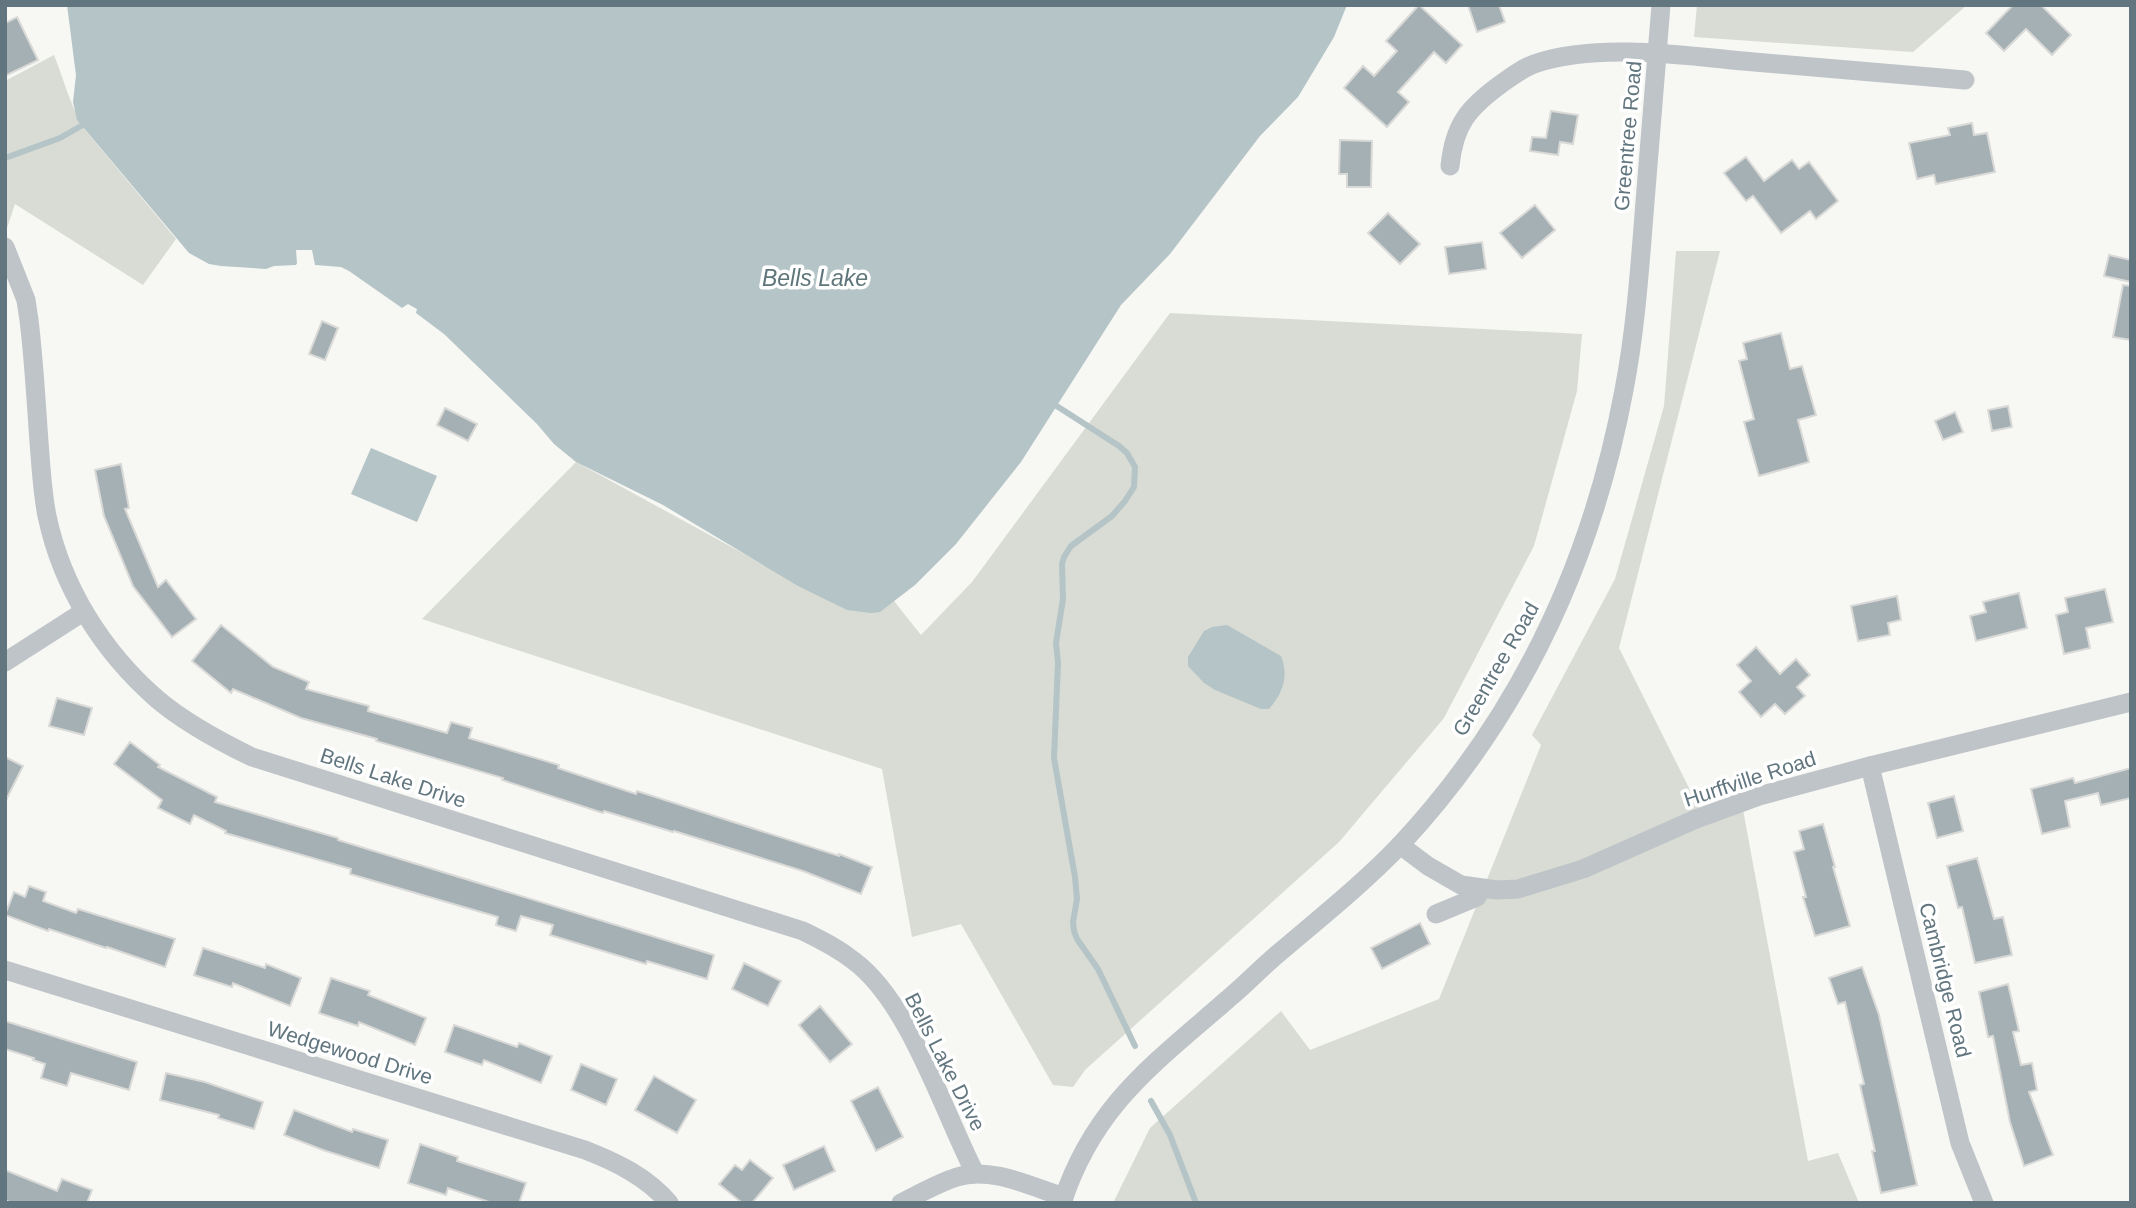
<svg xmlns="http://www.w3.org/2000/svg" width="2136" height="1208" font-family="Helvetica,sans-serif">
<rect width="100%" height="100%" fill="#f7f7f4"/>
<g fill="#d8dcd4">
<polygon points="1697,5 1967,5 1913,52 1694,37"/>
<path d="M54 55C64 80 71 108 85 130L176 239 143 285 15 204 5 234V81Z"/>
<polygon points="1676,251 1720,251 1619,648 1700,810 1741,799 1808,1161 1838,1153 1859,1203 1113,1203 1150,1128 1281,1011 1310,1050 1439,999 1541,745 1532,735 1615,579 1664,406"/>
<polygon points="1170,313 1582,334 1577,391 1534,546 1444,718 1339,842 1085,1070 1073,1087 1053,1085 961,924 912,937 882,769 422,619 576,462 847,610 894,601 921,635 972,582"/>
</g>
<g fill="#b5c4c6">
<polygon points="67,5 1347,5 1334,37 1298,97 1260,136 1170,254 1121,305 1021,462 956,544 915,585 880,612 871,613 847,610 798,586 663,505 576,462 554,444 537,424 444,334 416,313 417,309 408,304 402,308 349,271 341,267 315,265 312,250 296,250 297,263 296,265 274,266 266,269 221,266 209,264 189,253 77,120 73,102 76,75"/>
<polygon points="371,448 437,476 417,522 351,494"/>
<path d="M1227 625 1281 656C1289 676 1283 693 1269 709H1261L1215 690 1204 683 1188 666V657L1204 631 1212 627Z"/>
</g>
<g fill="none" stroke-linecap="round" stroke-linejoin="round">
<g stroke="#b5c4c6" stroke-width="6">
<polyline points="5,158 60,138 88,122"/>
<polyline points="1052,403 1119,446 1127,453 1135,467 1134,487 1125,501 1112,516 1071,546 1064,557 1062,564 1063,599 1056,643 1058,663 1054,758 1075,877 1077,899 1073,922 1074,931 1077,939 1098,969 1135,1046"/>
<polyline points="1151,1101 1170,1135 1196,1203"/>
</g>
</g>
<g fill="#a5b0b4" stroke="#d9d9d7" stroke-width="2">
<polygon points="1419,5 1462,45 1446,63 1434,52 1398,92 1409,102 1387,127 1344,88 1363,66 1374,76 1397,51 1386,41"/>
<polygon points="1468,5 1499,5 1505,22 1477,32"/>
<polygon points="2013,5 2041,5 2071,35 2052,55 2026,29 2004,51 1986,33"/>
<polygon points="17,17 38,60 5,76 5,23"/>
<polygon points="1551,111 1578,115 1573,144 1560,142 1558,155 1530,151 1532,137 1546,138"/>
<polygon points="1972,123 1974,135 1987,133 1995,172 1936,184 1934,175 1917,179 1909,143 1950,135 1948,128"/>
<polygon points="1340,140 1372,141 1371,187 1347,187 1347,174 1339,174"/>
<polygon points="1746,157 1764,181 1792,160 1799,169 1809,162 1838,201 1816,219 1810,211 1781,233 1753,196 1746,201 1724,173"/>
<polygon points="1535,205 1555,230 1522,258 1500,233"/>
<polygon points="1388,213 1420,244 1400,264 1368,233"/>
<polygon points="1482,242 1486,269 1449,274 1445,247"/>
<polygon points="2109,255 2131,260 2131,282 2104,276"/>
<polygon points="2123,285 2131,286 2131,340 2113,337"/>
<polygon points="322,321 338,328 325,360 309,354"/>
<polygon points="1781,333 1790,369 1802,366 1816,415 1798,420 1809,462 1759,476 1744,422 1754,419 1739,361 1747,359 1743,343"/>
<polygon points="2008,406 2012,427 1992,431 1988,410"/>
<polygon points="445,408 477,424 468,441 437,425"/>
<polygon points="1955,412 1963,432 1943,440 1935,421"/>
<polygon points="121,464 129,508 125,509 158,587 166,580 196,619 172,637 133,586 104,516 95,470"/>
<polygon points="2105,589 2113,622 2086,628 2090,648 2064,654 2056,615 2068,612 2065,598"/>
<polygon points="2019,593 2027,628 1976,641 1970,616 1986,612 1983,602"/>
<polygon points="1897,596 1901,620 1888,623 1890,635 1858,641 1851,606"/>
<polygon points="221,625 273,667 309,682 306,689 369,706 368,711 447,733 451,722 472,728 469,738 559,765 558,768 636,794 637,791 839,856 839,854 872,867 861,894 803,871 674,831 673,832 604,811 603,813 502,780 503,778 376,741 377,739 301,718 233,689 231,693 192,661"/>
<polygon points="1756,647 1780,674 1796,659 1810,675 1797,687 1805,696 1785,714 1775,704 1761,717 1739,692 1751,681 1737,665"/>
<polygon points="57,698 92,708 84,735 49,726"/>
<polygon points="130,742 160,765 158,767 217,797 215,802 338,838 338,840 714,955 707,979 647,961 646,964 550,935 553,925 521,916 516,931 496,925 498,917 350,874 351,869 225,833 226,831 194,815 190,824 158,808 162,800 114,764"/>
<polygon points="5,757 23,766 5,802"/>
<polygon points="2131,768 2131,798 2101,805 2098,793 2065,801 2070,827 2042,834 2031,789 2073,778 2075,783"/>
<polygon points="1954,796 1963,831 1937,838 1928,803"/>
<polygon points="1823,824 1835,867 1833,867 1850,926 1815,936 1803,897 1806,897 1794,852 1804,849 1799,831"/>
<polygon points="1977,858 1994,919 2003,917 2012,955 1975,963 1962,907 1958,908 1947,866"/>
<polygon points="29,886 46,892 43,901 76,913 78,909 175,939 165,967 107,947 106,948 49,929 48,931 5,915 14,892 25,897"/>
<polygon points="1420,923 1430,944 1382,969 1371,948"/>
<polygon points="203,948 265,968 266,964 301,978 290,1006 233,983 232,987 194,975"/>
<polygon points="744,963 781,981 768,1006 732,989"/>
<polygon points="1862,967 1879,1015 1917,1185 1881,1193 1872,1151 1875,1151 1860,1085 1864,1084 1845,1002 1838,1004 1829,978"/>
<polygon points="331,978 370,991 368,995 426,1018 415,1045 359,1022 358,1026 319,1013"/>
<polygon points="2008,984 2019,1031 2013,1032 2021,1065 2032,1063 2037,1090 2029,1092 2053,1155 2024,1166 2010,1122 1993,1036 1988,1037 1979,992"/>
<polygon points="820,1006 852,1044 830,1062 799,1025"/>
<polygon points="5,1021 137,1062 129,1090 71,1073 67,1086 41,1078 45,1064 33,1060 34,1058 5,1049"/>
<polygon points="454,1025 517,1047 519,1043 552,1056 541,1083 484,1060 482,1065 445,1052"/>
<polygon points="581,1064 617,1079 606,1105 571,1090"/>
<polygon points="166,1073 205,1082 263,1102 254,1129 218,1118 219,1115 160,1100"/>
<polygon points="654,1076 696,1100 677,1133 635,1110"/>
<polygon points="878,1087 903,1137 876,1151 851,1101"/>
<polygon points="294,1110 352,1132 353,1129 388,1140 379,1168 323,1150 284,1135"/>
<polygon points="420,1144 458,1157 457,1161 526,1183 519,1203 492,1203 448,1188 446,1195 408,1183"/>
<polygon points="824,1146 835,1171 794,1190 783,1165"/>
<polygon points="750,1160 773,1178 752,1203 742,1203 719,1184 735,1165 742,1170"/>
<polygon points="5,1170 57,1191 62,1179 92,1190 87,1203 11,1203 5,1200"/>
</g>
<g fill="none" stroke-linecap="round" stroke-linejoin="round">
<g stroke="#bec4c7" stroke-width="19">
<path d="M1450 166C1454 125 1468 108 1501 84 1512 76 1524 67 1537 63 1596 43 1682 55 1743 61 1817 67 1891 74 1965 80"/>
<path d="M5 247 26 300 29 320C34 361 36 401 39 442 41 466 42 491 47 516 62 587 102 651 157 699 185 723 219 741 252 757L803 931C821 940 838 948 854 961 910 1003 943 1111 975 1173"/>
<polyline points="5,662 83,612"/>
<polyline points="1870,766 1960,1143 1984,1203"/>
<polyline points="1400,845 1428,866 1461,885 1497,890 1518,889 1583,869 1696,819 1759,796 1870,766 2131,702"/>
<polyline points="1436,914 1477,897 1481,889"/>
<path d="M5 970 585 1150C616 1162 647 1177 669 1203"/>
<path d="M901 1203C919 1194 938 1183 957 1177 991 1166 1032 1187 1064 1197"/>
<path d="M1062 1203C1094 1105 1154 1064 1228 999 1246 984 1262 967 1280 952 1320 918 1365 882 1401 844 1521 715 1592 562 1624 390 1636 328 1640 264 1645 202 1650 136 1656 71 1661 5"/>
</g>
</g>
<g text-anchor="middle" stroke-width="7" stroke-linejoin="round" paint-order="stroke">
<g font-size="21" fill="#62767f" stroke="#fff">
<text transform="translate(1628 136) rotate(-85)" y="7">Greentree Road</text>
<text transform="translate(1496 669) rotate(-60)" y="7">Greentree Road</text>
<text transform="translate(393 778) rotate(18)" y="7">Bells Lake Drive</text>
<text transform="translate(1750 779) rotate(-18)" y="7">Hurffville Road</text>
<text transform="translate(1945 980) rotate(76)" y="7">Cambridge Road</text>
<text transform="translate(350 1053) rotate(17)" y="7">Wedgewood Drive</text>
<text transform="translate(945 1062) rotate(63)" y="7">Bells Lake Drive</text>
</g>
<g font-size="23" font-style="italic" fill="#5e767a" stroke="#fff">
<text x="815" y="286">Bells Lake</text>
</g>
</g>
<rect width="2136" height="1208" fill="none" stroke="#62767f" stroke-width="14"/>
</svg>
